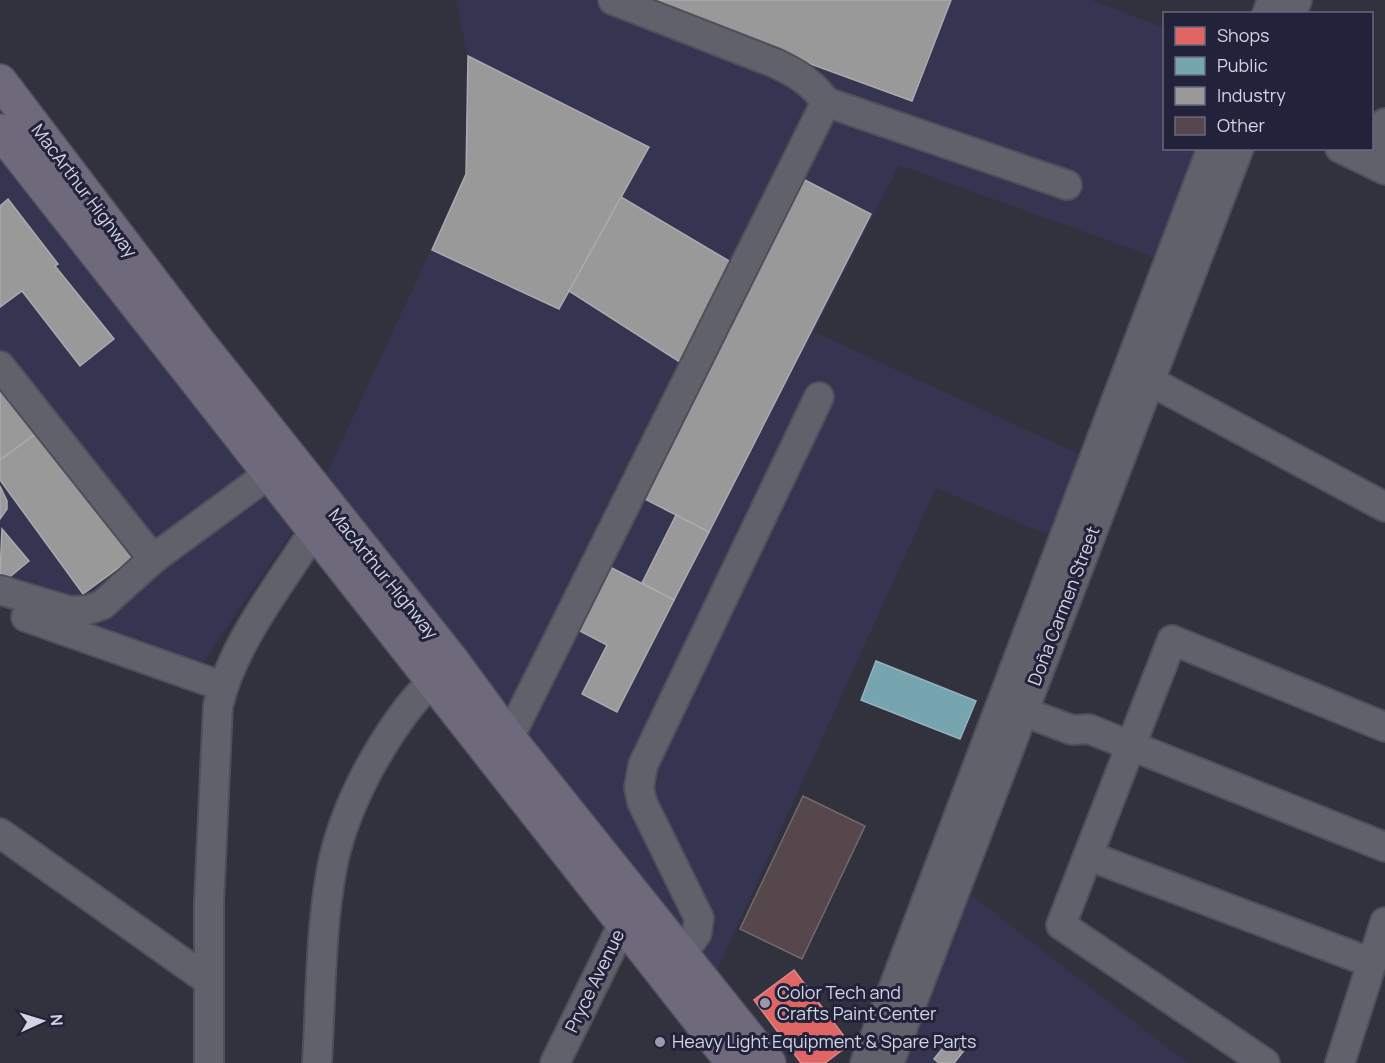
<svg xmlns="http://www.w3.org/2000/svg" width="1385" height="1063" font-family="Manrope,sans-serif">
<rect width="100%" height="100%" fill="#32323f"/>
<g fill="#353551">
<polygon points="456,0 1091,0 1164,28 1164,148 1199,149 1157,258 899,165 814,332 1083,456 1051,536 936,488 717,970 322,484 466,174 468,56"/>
<polygon points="0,156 298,523 198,670 0,601"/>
<polygon points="966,891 1187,1063 900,1063"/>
</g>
<polygon fill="#e06666" stroke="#dc878c" stroke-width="1.5" points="794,970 850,1044 825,1063 801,1063 754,1000"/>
<polygon fill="#76a5af" stroke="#92b3bf" stroke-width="1.5" points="876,661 976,701 960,739 861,700"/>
<g fill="#999" stroke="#aaabaf" stroke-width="1.5">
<polygon points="635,0 951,0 912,101"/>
<polygon points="468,56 649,147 559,309 432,250 466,174"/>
<polygon points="801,178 871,214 709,532 639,496"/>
<polygon points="621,197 741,268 689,368 569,291"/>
<polygon points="8,199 58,264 55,266 114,339 80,366 22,291 0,307 0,206"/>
<polygon points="0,370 44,428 0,460"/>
<polygon points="44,428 136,555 83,594 0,480 0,460"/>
<polygon points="0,486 7,501 7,509 0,519"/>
<polygon points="676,515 709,532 674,600 642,583"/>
<polygon points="2,529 29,561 6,580 0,573"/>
<polygon points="608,566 674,600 617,712 582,694 607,645 576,629"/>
<polygon points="952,1037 966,1048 954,1063 939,1063 934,1059"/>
</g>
<polygon fill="#56474d" stroke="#716a6e" stroke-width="1.5" points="803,796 865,826 802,959 740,929"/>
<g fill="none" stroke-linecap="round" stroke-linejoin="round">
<g stroke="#4f4f5b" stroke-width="32">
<g id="minor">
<path d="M613 0 775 63C796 73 812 82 826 102L1067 185"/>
<polyline points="1267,14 1272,0"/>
<polyline points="1292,14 1297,0"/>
<polyline points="1340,148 1385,170"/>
<polyline points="1368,161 1385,123"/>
<polyline points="0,366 153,559"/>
<polyline points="1133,372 1385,507"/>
<polyline points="0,590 70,611 87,610 102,605 153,559 270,473"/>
<polyline points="26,617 222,686"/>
<polyline points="1006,705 1072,730 1089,729 1385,847"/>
<polyline points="509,738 826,102"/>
<polyline points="0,833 209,981"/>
<polyline points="1089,856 1372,963"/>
<polyline points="682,954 697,933 699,918 642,802 639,787 643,765 819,397"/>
<path d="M209 1063V903L218 706C233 642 280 585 315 529"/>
<path d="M317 1063C321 999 320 931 332 868 342 814 373 755 405 712 418 695 433 680 447 664"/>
<polyline points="555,1063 632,906"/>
<polyline points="865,1063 1212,148"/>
<polyline points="889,1063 1239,148"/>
<polyline points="1265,1063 1061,925 1172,640 1385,727"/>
<polyline points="1340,1063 1385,922"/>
</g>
</g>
<g stroke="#4f4f5b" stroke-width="36">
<g id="highway">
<polyline points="0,81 197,340 451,659 509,738 769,1063"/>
<polyline points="0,131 733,1063"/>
</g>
</g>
<use href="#minor" stroke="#60616b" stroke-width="28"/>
<use href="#highway" stroke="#6f697c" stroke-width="33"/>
</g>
<g fill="#9a9baa" stroke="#22233a" stroke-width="2">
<circle cx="765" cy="1003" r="6"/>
<circle cx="660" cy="1042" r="6"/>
</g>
<g text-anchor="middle" stroke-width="6" stroke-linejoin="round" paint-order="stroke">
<g font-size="18" fill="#d2d4e3" stroke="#22233a">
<text transform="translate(84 191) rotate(53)" y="6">MacArthur Highway</text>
<text transform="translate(383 574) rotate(51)" y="6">MacArthur Highway</text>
<text transform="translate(1064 606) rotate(-69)" y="6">Doña Carmen Street</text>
<text transform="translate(595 981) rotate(-64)" y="6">Pryce Avenue</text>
</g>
<g font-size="18" fill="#d2d4e3" stroke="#22233a" text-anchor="start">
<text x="777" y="999">Color Tech and<tspan x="777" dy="21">Crafts Paint Center</tspan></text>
<text x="672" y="1048">Heavy Light Equipment &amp; Spare Parts</text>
</g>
</g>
<rect x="1163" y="12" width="210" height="138" fill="#22233a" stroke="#686a7e" stroke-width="1.5"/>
<rect x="1175" y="27" width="30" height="18" fill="#e06666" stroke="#686a7e" stroke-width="1.5"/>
<text x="1217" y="42" font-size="18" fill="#d2d4e3">Shops</text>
<rect x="1175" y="57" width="30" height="18" fill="#76a5af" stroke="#686a7e" stroke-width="1.5"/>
<text x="1217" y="72" font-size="18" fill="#d2d4e3">Public</text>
<rect x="1175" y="87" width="30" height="18" fill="#999999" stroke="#686a7e" stroke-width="1.5"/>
<text x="1217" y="102" font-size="18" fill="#d2d4e3">Industry</text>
<rect x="1175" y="117" width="30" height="18" fill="#56474d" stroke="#686a7e" stroke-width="1.5"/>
<text x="1217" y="132" font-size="18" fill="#d2d4e3">Other</text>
<g transform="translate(42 1021) rotate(86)" stroke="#22233a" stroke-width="4.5" paint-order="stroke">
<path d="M0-4.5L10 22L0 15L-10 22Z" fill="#d2d4e3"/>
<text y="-9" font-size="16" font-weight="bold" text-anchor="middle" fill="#d2d4e3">N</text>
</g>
</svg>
